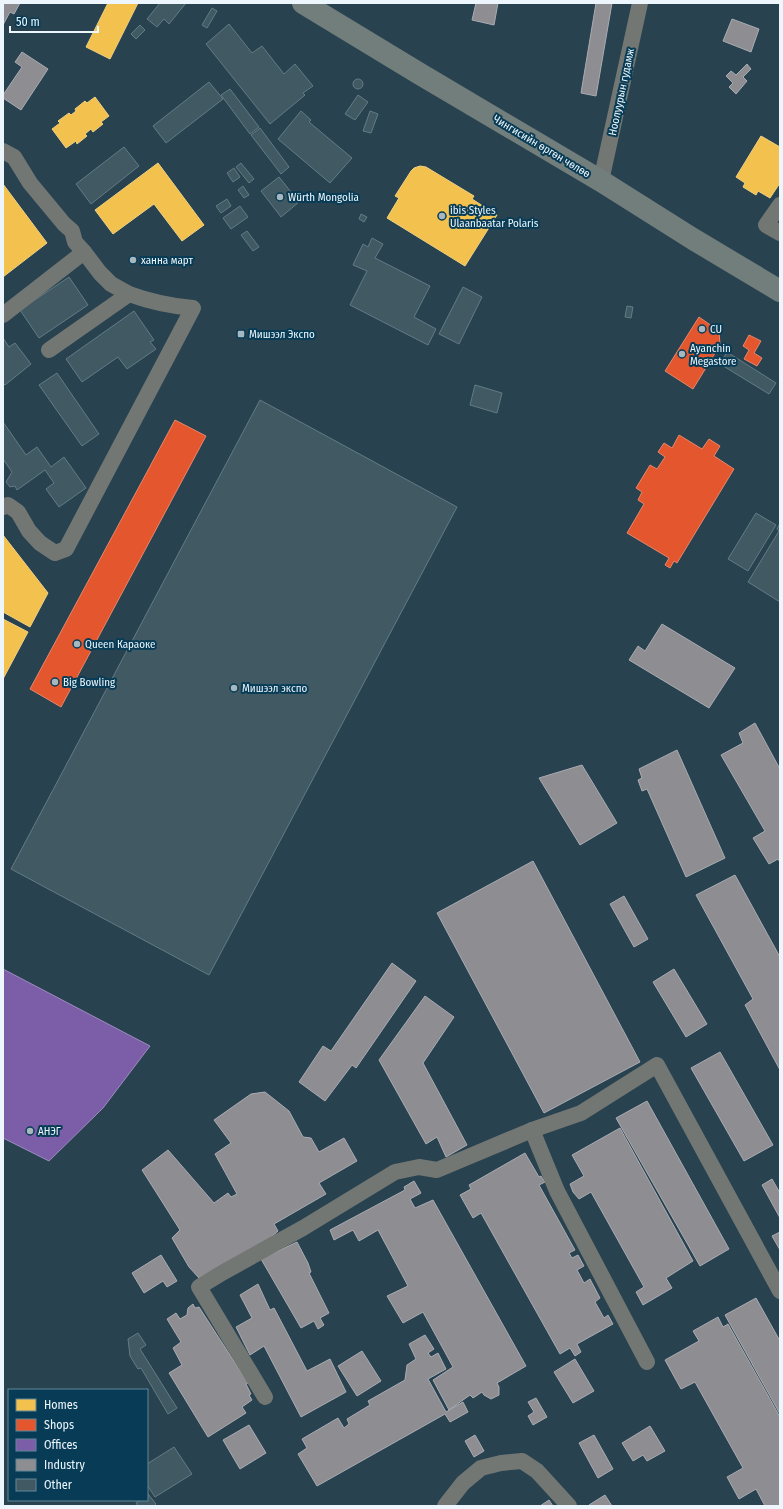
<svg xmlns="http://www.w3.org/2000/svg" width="783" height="1509" font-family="'Fira Sans Condensed',sans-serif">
<rect width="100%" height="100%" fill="#284250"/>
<g fill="#f2c14e" stroke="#f0d182">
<polygon points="108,3 138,3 110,59 86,47"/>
<polygon points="95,97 109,116 101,122 103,124 93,132 91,129 85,134 87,136 77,144 76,141 66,148 52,129 60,123 58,121 69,113 71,115 76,111 75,109 85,101 87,103"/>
<polygon points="761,136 780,147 780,183 770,198 758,191 756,195 743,187 745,183 736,177"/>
<polygon points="158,163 204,225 182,241 154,204 113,234 95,210"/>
<polygon points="420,166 426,167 474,196 472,199 497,215 465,266 387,218 399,198 395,196 411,171 414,168"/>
<polygon points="3,184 47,243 3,277"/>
<polygon points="3,535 48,593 30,627 3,612"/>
<polygon points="3,619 28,632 3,679"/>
</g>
<g fill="#e4572e" stroke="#e6876c">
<polygon points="699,317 719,331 720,345 693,389 665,371"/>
<polygon points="749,335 761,341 754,353 762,358 757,366 744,359 749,350 743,346"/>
<polygon points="175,420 206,436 61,707 30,689"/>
<polygon points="679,435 702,449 709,439 720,446 714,456 734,469 677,563 674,561 670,568 665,565 669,558 627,533 644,504 638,500 642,492 636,488 650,465 657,469 665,457 658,452 664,443 672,448"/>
</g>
<polygon fill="#7b5ea7" stroke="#9d8cc0" points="3,969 150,1046 103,1108 49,1161 3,1138"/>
<g fill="#8d8d92" stroke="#aaacb2">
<polygon points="3,3 20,3 14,14 10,12 3,25"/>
<polygon points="476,3 498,3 494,25 472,20"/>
<polygon points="596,3 612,3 596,96 581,93"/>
<polygon points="732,19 759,29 751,52 723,41"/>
<polygon points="22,52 48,69 21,110 3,98 3,95 22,67 15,62"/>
<polygon points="747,64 751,69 743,77 747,81 736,94 729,87 733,83 726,76 731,71 736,75"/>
<polygon points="662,624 735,668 709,708 629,660 638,646 645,651"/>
<polygon points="755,723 780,769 780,862 778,859 769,864 753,838 765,831 721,755 743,743 739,733"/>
<polygon points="677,750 725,858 686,877 647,789 642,791 638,780 642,778 639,769"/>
<polygon points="582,765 617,823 580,845 539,778"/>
<polygon points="533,861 640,1062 544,1113 437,913"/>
<polygon points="735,875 780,957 780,1070 745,1005 753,999 696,895"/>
<polygon points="624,896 648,939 634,947 610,904"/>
<polygon points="392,963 416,981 356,1068 352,1065 325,1101 299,1082 323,1046 331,1051"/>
<polygon points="674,969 707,1024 686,1037 653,982"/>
<polygon points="425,996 454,1017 423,1063 467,1145 446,1157 437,1137 426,1144 379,1060"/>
<polygon points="720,1052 773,1145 744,1161 691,1068"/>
<polygon points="265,1092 289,1111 303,1137 311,1138 319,1152 344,1138 357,1161 319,1183 326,1194 274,1224 278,1231 268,1240 199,1278 189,1267 172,1238 180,1230 142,1170 168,1150 214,1203 228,1193 231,1197 237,1194 215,1154 231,1143 214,1120 251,1094"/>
<polygon points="647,1101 729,1249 700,1266 616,1118"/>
<polygon points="620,1128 693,1261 666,1278 672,1288 643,1305 636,1292 644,1287 591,1192 579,1199 573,1192 570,1184 584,1176 572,1155"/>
<polygon points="525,1153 539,1177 541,1176 545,1182 539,1185 575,1250 569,1253 572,1258 578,1255 584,1266 577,1270 584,1283 590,1279 600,1298 595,1302 604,1318 608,1315 613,1324 577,1344 581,1352 575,1356 570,1348 560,1354 481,1213 473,1218 460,1195 471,1189 469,1185"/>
<polygon points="772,1179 780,1193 780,1218 762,1185"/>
<polygon points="414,1181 421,1193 410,1199 415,1208 433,1200 526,1366 497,1383 499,1387 499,1395 491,1399 484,1395 482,1392 473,1398 470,1395 449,1410 433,1380 453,1367 423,1312 403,1323 387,1296 408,1286 378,1230 359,1241 353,1230 334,1240 330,1230 405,1190 404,1187"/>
<polygon points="780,1232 780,1250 772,1236"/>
<polygon points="297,1242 308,1263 311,1272 309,1273 329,1313 320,1318 324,1325 318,1329 314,1321 301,1328 261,1259"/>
<polygon points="161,1255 177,1281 167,1287 163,1281 144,1293 132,1273"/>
<polygon points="258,1284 270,1310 274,1308 307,1371 330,1359 346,1392 301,1417 264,1346 250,1355 236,1327 252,1318 240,1295"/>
<polygon points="756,1298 780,1341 780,1414 725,1315"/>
<polygon points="193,1304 195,1308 199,1307 248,1383 246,1384 251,1394 249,1395 252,1400 242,1407 246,1413 208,1437 169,1373 182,1365 173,1348 181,1342 167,1319 176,1313 180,1319 187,1315 188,1308"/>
<polygon points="718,1317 723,1327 728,1324 780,1417 780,1506 765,1506 756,1489 739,1499 727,1477 743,1468 695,1382 681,1389 665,1360 699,1341 693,1331"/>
<polygon points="425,1335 434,1349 428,1353 431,1357 438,1353 446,1369 428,1379 446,1412 463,1402 468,1412 450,1422 445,1414 317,1486 298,1454 307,1448 302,1439 338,1418 344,1428 349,1424 347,1419 370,1405 368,1401 405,1380 407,1365 416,1359 409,1344"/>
<polygon points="362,1351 381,1381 357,1396 338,1366"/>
<polygon points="575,1359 594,1391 573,1403 554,1372"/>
<polygon points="536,1398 547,1417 533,1425 528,1416 534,1412 528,1402"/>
<polygon points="249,1425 266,1453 240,1469 223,1440"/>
<polygon points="650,1426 665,1451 647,1461 643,1455 633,1461 622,1443"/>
<polygon points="475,1435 484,1451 474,1457 465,1441"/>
<polygon points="594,1435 613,1469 598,1478 579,1443"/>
<polygon points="605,1495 612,1506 590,1506 589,1505"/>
<polygon points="549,1500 553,1506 540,1506"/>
</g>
<g fill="#415963" stroke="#637b84">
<polygon points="160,3 186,3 169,24 164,19 157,27 147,19"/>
<polygon points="212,8 217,11 207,28 202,25"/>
<polygon points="229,24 252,53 262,46 284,74 295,64 313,86 303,93 305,95 270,124 206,44"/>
<polygon points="140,25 145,30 136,39 131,34"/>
<circle cx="358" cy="84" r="5"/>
<polygon points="209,82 223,99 166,143 153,126"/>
<polygon points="230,89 259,127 250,134 221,95"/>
<polygon points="358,95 368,102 355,120 345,114"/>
<polygon points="301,111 311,120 309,122 352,158 330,183 278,139"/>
<polygon points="370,111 378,114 371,133 363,131"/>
<polygon points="260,128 289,167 281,174 251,135"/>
<polygon points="124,147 139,166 91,204 76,184"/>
<polygon points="241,163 254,179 249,183 236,167"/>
<polygon points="234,168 240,177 233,182 227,173"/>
<polygon points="279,177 299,202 281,217 261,191"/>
<polygon points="243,186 249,195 244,198 238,190"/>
<polygon points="227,199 231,206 221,213 216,206"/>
<polygon points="240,206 248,217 231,229 223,218"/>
<polygon points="361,214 367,217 364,222 359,219"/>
<polygon points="247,231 259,247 253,251 241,235"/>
<polygon points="372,238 383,244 375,258 430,286 414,317 436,329 428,345 350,305 367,271 353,265 363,244 368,247"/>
<polygon points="69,277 88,305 39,338 20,310"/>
<polygon points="463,287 482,297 459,344 439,334"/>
<polygon points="627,306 633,307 631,318 625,317"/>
<polygon points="134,311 154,340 150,342 156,349 127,369 118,357 82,382 66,359"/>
<polygon points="3,338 9,347 15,343 31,364 5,385 3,383"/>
<polygon points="727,352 776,383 769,394 720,364"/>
<polygon points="57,373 99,434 82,446 39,385"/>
<polygon points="475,385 502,393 497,413 470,405"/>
<polygon points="260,400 457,507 209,975 11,869"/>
<polygon points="3,422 26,455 37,447 51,467 64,457 86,488 59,507 46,489 54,483 45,470 17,490 15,486 10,487 6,482 12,472 3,459"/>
<polygon points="756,513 776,525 748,571 728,559"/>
<polygon points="780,523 780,602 748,582 779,531 777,529"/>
<polygon points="138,1333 146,1345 140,1349 177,1408 168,1414 141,1368 138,1369 130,1356 128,1339"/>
<polygon points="174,1447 192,1474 155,1497 147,1485 147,1464"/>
<polygon points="148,1494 156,1504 154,1506 138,1506 136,1503 141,1500 147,1500"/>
</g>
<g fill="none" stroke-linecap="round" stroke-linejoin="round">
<g stroke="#727773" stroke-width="16">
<polyline points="3,151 14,157 30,183 64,224 72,231 75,242 84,252 100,273 111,284 129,294 49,350"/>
<polyline points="601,181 640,3"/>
<polyline points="780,205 766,225 780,233"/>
<polyline points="3,315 84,252"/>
<path d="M3 507 8 505 18 512 29 531 40 543 55 553 66 549 193 308C169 306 151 302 129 294"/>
<polyline points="532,1130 557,1191 647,1362"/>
<polyline points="265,1397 199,1287 222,1273 303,1228 395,1172 419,1167 437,1170 532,1130 581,1113 657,1065 780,1291"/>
<polyline points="445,1506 463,1483 481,1468 501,1463 522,1461 537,1471 569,1506"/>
</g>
<polyline stroke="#727e7b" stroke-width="22" points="303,3 420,74 601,181 693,239 780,291"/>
</g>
<g fill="#a7b7c0" stroke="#083c56" stroke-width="1.5">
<circle cx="280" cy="197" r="4"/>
<circle cx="442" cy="216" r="4"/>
<circle cx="133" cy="260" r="4"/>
<circle cx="702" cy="329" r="4"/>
<rect x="237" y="330" width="8" height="8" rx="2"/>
<circle cx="682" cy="354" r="4"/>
<circle cx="77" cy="644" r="4"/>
<circle cx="55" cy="682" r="4"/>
<circle cx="234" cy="688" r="4"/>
<circle cx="30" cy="1131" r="4"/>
</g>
<g text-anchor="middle" stroke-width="4" stroke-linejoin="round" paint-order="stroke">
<g font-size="11" fill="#ecf6fc" stroke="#083c56">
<text transform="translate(621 92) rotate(-78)" y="4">Ноолуурын гудамж</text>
<text transform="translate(542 146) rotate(31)" y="4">Чингисийн өргөн чөлөө</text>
</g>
<g font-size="11" fill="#ecf6fc" stroke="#083c56" text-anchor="start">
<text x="288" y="201">Würth Mongolia</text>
<text x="450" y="214">ibis Styles<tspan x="450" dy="13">Ulaanbaatar Polaris</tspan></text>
<text x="141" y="264">ханна март</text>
<text x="710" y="333">CU</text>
<text x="249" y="338">Мишээл Экспо</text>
<text x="690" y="352">Ayanchin<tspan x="690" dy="13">Megastore</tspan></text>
<text x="85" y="648">Queen Караоке</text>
<text x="63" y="686">Big Bowling</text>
<text x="242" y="692">Мишээл экспо</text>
<text x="38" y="1135">АНЭГ</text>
</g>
</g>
<rect width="783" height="1509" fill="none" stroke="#ecf6fc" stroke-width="8"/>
<rect x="8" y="1389" width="140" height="112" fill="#083c56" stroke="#638698"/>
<rect x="16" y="1399" width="20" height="12" fill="#f2c14e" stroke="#638698"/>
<text x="44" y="1409" font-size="12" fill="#ecf6fc">Homes</text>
<rect x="16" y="1419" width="20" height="12" fill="#e4572e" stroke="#638698"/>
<text x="44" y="1429" font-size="12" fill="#ecf6fc">Shops</text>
<rect x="16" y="1439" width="20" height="12" fill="#7b5ea7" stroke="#638698"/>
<text x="44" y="1449" font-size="12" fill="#ecf6fc">Offices</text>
<rect x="16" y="1459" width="20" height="12" fill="#8d8d92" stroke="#638698"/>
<text x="44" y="1469" font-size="12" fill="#ecf6fc">Industry</text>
<rect x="16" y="1479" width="20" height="12" fill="#415963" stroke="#638698"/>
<text x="44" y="1489" font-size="12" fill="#ecf6fc">Other</text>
<path d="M10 26v6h88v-6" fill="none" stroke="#ecf6fc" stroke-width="2"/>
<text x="16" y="26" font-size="12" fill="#ecf6fc" stroke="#083c56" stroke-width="3" paint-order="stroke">50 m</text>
</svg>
